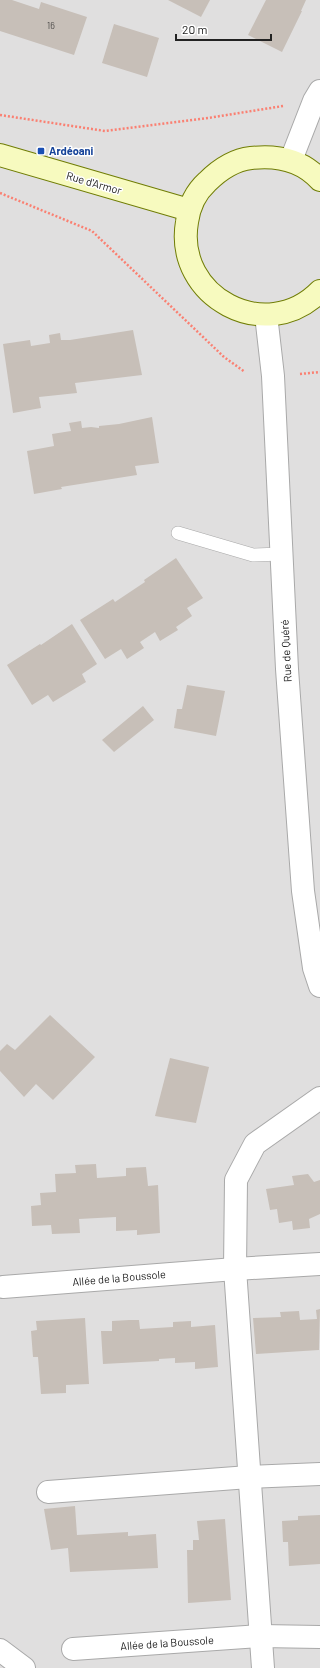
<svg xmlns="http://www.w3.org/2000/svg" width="320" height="1668" font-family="Barlow,sans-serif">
<rect width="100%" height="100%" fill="#f2efe9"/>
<rect fill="#e0dfdf" x="0" y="0" width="320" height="1668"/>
<g fill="#c7bfb8">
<polygon points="0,0 12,0 39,9 41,2 87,17 74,55 0,31"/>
<polygon points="168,0 210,0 201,17"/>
<polygon points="266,0 306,0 301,11 302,11 282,52 248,35"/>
<polygon points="114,24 159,38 147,77 102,63"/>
<polygon points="133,330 142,375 75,383 77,393 39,397 41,408 13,413 3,344 30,340 31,346 50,343 49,335 60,333 61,340 70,340"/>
<polygon points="152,417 159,463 135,466 137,475 61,487 62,489 34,494 27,451 54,446 52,434 71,431 69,423 81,421 82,428 91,427 99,428 99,426 119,424"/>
<polygon points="176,558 203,598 187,608 192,616 176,627 178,630 160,641 155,632 140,642 144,648 127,659 121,649 105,659 80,620 113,599 115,602 145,582 144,580"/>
<polygon points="72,624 97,664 82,674 86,682 53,702 48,695 32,705 7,665 40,644 41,645"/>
<polygon points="187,685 225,691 216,736 174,728 177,709 182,709"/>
<polygon points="143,706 154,720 114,752 102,740"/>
<polygon points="50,1015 95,1057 53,1100 36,1084 24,1097 0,1071 0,1051 7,1044 15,1050"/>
<polygon points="170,1058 209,1067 196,1123 155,1116"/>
<polygon points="96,1164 97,1178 126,1176 126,1168 146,1167 148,1186 158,1185 160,1233 137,1235 137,1230 116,1231 116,1217 79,1219 80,1233 52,1234 51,1225 32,1226 31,1206 41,1205 40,1193 56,1192 55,1174 76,1173 75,1165"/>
<polygon points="308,1174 314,1182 320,1180 320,1214 309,1219 310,1228 293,1230 292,1221 279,1223 277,1209 270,1210 266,1189 294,1185 292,1176"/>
<polygon points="320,1309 319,1350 256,1354 253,1318 281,1317 280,1312 299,1311 300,1320 317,1319 316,1310"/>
<polygon points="85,1318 89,1384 66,1385 66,1393 41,1394 38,1357 33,1357 31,1331 37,1330 36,1321"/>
<polygon points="129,1320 139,1320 140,1329 173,1327 173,1322 191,1321 191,1327 215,1325 218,1367 195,1369 195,1362 175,1363 175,1358 159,1359 159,1361 103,1364 101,1331 112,1331 112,1321"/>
<polygon points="75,1506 77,1535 128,1532 128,1536 156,1534 158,1568 70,1572 68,1548 51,1550 44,1509"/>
<polygon points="320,1515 320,1564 289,1566 288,1542 283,1542 282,1521 298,1520 298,1516"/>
<polygon points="225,1519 231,1600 188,1603 187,1550 193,1550 193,1540 199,1540 197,1521"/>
</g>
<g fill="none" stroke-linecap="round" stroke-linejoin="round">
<g stroke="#a9a9a9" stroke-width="14">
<polyline id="service" points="178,533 253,555 281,554"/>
</g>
<g stroke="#a9a9a9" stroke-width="24">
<g id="minor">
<polyline points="291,160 314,101 320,91"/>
<polyline points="266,315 273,376 287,669 303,891 314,968 320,986"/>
<polyline points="3,1287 235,1269 320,1264"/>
<polyline points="48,1492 249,1477 320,1474"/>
<polyline points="73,1649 261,1636 320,1637"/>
<polyline points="0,1650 24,1668"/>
<polyline points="263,1668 235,1269 236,1180 255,1144 320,1098"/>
</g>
</g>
<g stroke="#707d05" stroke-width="24">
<g id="secondary">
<polyline points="0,155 189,210"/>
<path d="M320 180C302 160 277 155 251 158 233 160 219 170 207 182 196 192 189 207 187 222 174 297 266 346 320 291"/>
</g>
</g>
<g stroke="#fa8072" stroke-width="2.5" stroke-dasharray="2 2" stroke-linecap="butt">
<polyline points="0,115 105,131 208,118 283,106"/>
<polyline points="0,193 92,231 224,357 245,372"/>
<polyline points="300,374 320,372"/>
</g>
<use href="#service" stroke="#fff" stroke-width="13"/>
<use href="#minor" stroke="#fff" stroke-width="22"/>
<use href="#secondary" stroke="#f7fabf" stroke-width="22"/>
</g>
<rect fill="#1a4fb4" stroke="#fff" stroke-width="1.5" x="37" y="147" width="8" height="8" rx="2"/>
<g text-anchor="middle" stroke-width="3" stroke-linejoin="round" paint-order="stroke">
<g font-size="9" fill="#4b4948">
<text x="51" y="29">16</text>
</g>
<g font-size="11" font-weight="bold" fill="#164399" stroke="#fff" text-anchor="start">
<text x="49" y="155">Ardéoani</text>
</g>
<g font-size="11" fill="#222" stroke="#fff">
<text transform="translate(94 183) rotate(16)" y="4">Rue d'Armor</text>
<text transform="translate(286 651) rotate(-93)" y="4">Rue de Quéré</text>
<text transform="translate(119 1278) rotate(-5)" y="4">Allée de la Boussole</text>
<text transform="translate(167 1643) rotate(-4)" y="4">Allée de la Boussole</text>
</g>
</g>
<path d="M176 34v6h95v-6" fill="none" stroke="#222222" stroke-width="2"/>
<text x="182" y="34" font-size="12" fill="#222222" stroke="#ffffff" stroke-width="3" paint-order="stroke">20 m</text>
</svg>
